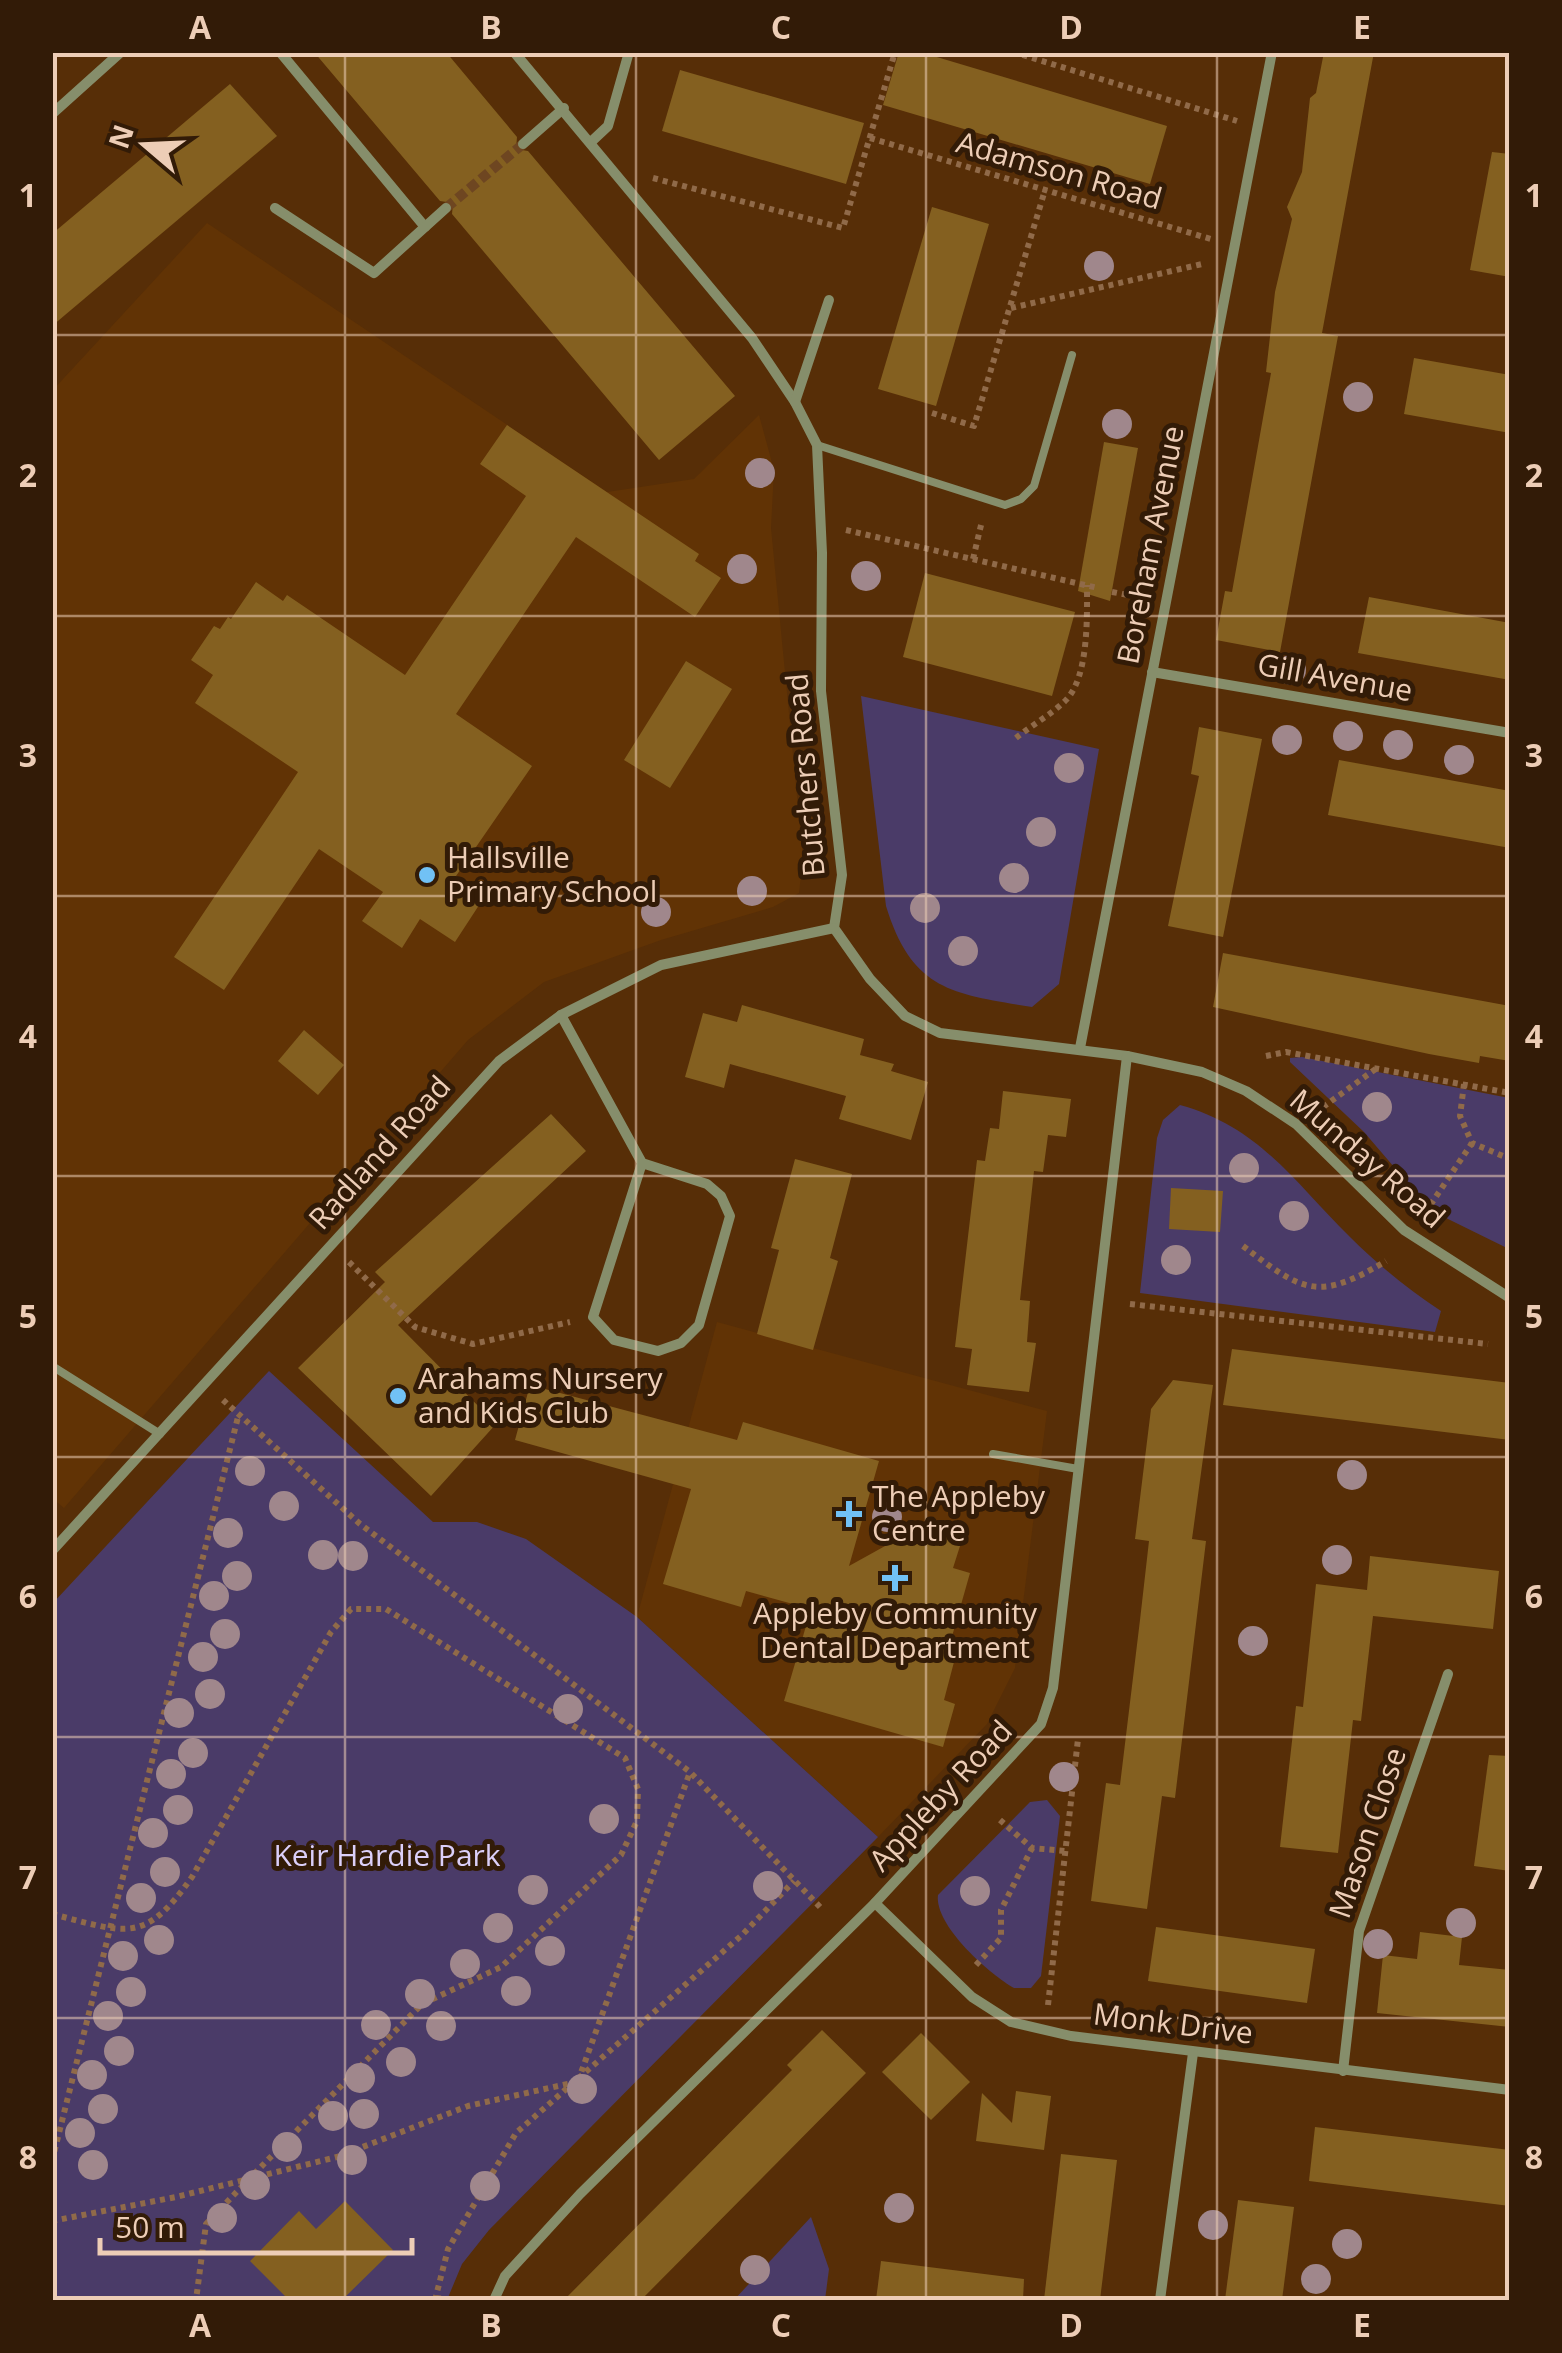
<svg xmlns="http://www.w3.org/2000/svg" width="1562" height="2353" font-family="'Open Sans',sans-serif">
<rect width="100%" height="100%" fill="#572e07"/>
<g fill="#613305">
<polygon points="207,223 607,492 694,479 759,415 774,470 771,528 803,858 799,893 773,907 661,940 544,982 468,1040 64,1508 52,1498 52,391"/>
<polygon points="717,1322 1047,1411 1015,1668 987,1724 878,1837 637,1617"/>
</g>
<g fill="#4a3b68">
<path d="M861 696 1099 749 1059 984 1032 1007C953 994 912 991 886 906Z"/>
<polygon points="1302,1057 1509,1098 1509,1249 1448,1219 1418,1195 1364,1132 1290,1062 1290,1058"/>
<path d="M1180 1105C1260 1127 1295 1183 1350 1237 1377 1264 1409 1290 1441 1311L1435 1332 1140 1293 1157 1138 1163 1120Z"/>
<polygon points="269,1371 433,1522 477,1522 526,1539 637,1617 878,1837 489,2230 462,2264 447,2300 53,2300 53,1603"/>
<path d="M1047 1800 1060 1816 1041 1976 1031 1988H1014C989 1974 934 1925 938 1895L1030 1802Z"/>
<polygon points="811,2217 829,2269 825,2300 734,2300"/>
</g>
<g fill="#846020">
<polygon points="314,52 446,52 517,137 516,149 528,151 735,396 659,460 452,214 453,203 440,201"/>
<polygon points="899,52 920,52 1167,126 1150,184 883,105"/>
<polygon points="1324,52 1374,52 1322,333 1338,336 1280,652 1216,640 1225,591 1232,592 1271,373 1266,372 1275,292 1292,219 1287,207 1302,172 1310,98 1316,93"/>
<polygon points="680,70 864,123 846,184 662,131"/>
<polygon points="230,84 277,136 52,326 52,234"/>
<polygon points="1492,152 1510,154 1510,277 1470,270"/>
<polygon points="932,207 989,224 936,406 878,389"/>
<polygon points="1414,358 1510,375 1510,433 1404,414"/>
<polygon points="507,425 699,554 695,561 721,578 695,617 576,537 456,714 532,766 456,876 485,896 455,942 420,919 402,948 362,921 383,892 319,849 224,990 174,957 298,772 195,703 213,675 191,660 214,626 220,629 228,617 231,619 256,582 283,601 287,595 405,675 526,496 480,464"/>
<polygon points="1104,442 1138,448 1110,601 1078,591"/>
<polygon points="925,573 1075,612 1052,696 903,657"/>
<polygon points="1369,597 1510,623 1510,680 1358,653"/>
<polygon points="686,661 732,689 670,788 624,760"/>
<polygon points="1199,727 1262,739 1223,937 1168,926 1199,776 1191,774"/>
<polygon points="1339,760 1510,791 1510,848 1328,815"/>
<polygon points="1223,953 1510,1006 1510,1061 1480,1056 1479,1063 1429,1054 1213,1007"/>
<polygon points="742,1005 864,1039 860,1055 894,1064 891,1071 928,1082 911,1140 839,1119 846,1096 730,1064 724,1088 685,1077 703,1013 737,1022"/>
<polygon points="304,1030 344,1065 318,1095 278,1061"/>
<polygon points="1003,1091 1071,1099 1066,1137 1048,1135 1043,1172 1034,1171 1020,1300 1030,1301 1027,1342 1036,1343 1029,1392 967,1385 972,1349 955,1347 977,1160 985,1161 990,1128 999,1129"/>
<polygon points="551,1114 586,1151 398,1325 496,1424 431,1496 298,1368 385,1282 375,1272"/>
<polygon points="795,1159 852,1174 830,1258 838,1261 813,1350 757,1334 779,1250 771,1248"/>
<polygon points="1171,1188 1223,1191 1220,1232 1169,1229"/>
<polygon points="1232,1349 1510,1383 1510,1440 1223,1405"/>
<polygon points="1173,1380 1213,1385 1192,1539 1206,1541 1175,1798 1162,1796 1147,1909 1091,1901 1106,1783 1120,1785 1140,1620 1149,1541 1135,1539 1151,1409"/>
<polygon points="530,1385 737,1440 743,1422 879,1461 849,1566 932,1520 952,1526 960,1546 953,1568 970,1573 951,1640 959,1643 944,1700 955,1704 943,1747 784,1701 811,1609 746,1591 741,1607 663,1584 691,1489 515,1440"/>
<polygon points="1370,1556 1499,1571 1493,1629 1373,1616 1361,1721 1353,1720 1338,1853 1280,1847 1296,1706 1303,1707 1316,1584 1367,1590"/>
<polygon points="1489,1755 1510,1756 1510,1871 1474,1866"/>
<polygon points="1156,1927 1315,1949 1307,2003 1148,1981"/>
<polygon points="1420,1932 1462,1937 1459,1965 1510,1970 1510,2027 1377,2013 1383,1955 1417,1959"/>
<polygon points="822,2030 866,2073 641,2300 564,2300 792,2070 787,2065"/>
<polygon points="921,2033 970,2082 931,2120 882,2072"/>
<polygon points="1016,2091 1051,2096 1044,2150 976,2141 982,2093 1012,2123"/>
<polygon points="1315,2127 1510,2150 1510,2206 1309,2181"/>
<polygon points="1061,2154 1117,2160 1100,2300 1044,2300"/>
<polygon points="1238,2200 1294,2207 1282,2300 1225,2300"/>
<polygon points="345,2201 393,2250 342,2300 289,2300 250,2261 299,2211 316,2229"/>
<polygon points="881,2261 1024,2279 1023,2300 876,2300"/>
</g>
<g fill="none" stroke-linecap="round" stroke-linejoin="round">
<polyline stroke="#6e4621" stroke-width="10" stroke-dasharray="10 5" stroke-linecap="butt" points="446,208 523,144"/>
<g stroke="#906a49" stroke-width="6" stroke-dasharray="5 5" stroke-linecap="butt">
<polyline points="1013,52 1237,121"/>
<polyline points="870,138 1214,240"/>
<polyline points="653,178 843,228 895,52"/>
<polyline points="1011,308 1202,264"/>
<polyline points="932,413 974,426 1045,190"/>
<polyline points="846,530 1098,588"/>
<polyline points="973,559 982,521"/>
<polyline points="1112,592 1144,598"/>
<path d="M1016 738C1032 725 1052 714 1066 700 1089 676 1087 616 1087 585"/>
<polyline points="1266,1056 1286,1052 1510,1093"/>
<polyline points="1464,1084 1460,1116 1472,1143 1510,1159"/>
<polyline points="1323,1107 1377,1068"/>
<polyline points="1425,1213 1472,1143"/>
<path d="M1243 1246C1303 1292 1318 1302 1386 1261"/>
<polyline points="349,1262 415,1327 473,1344 570,1322"/>
<polyline points="1130,1304 1488,1344"/>
<polyline points="223,1400 360,1524 690,1772 821,1908"/>
<polyline points="1000,1820 1032,1848 1065,1851"/>
<path d="M52 1914C127 1933 144 1945 192 1877L331 1632 351 1609H386L625 1758 638 1789 637 1821 621 1855 501 1967 422 2004 249 2179 206 2224 196 2300"/>
<polyline points="976,1965 1001,1938 1001,1910 1032,1848"/>
<polyline points="1048,2005 1078,1739"/>
<polyline points="578,2081 690,1772"/>
<polyline points="52,2161 238,1417"/>
<polyline points="52,2221 176,2197 337,2157 468,2106 576,2082"/>
<polyline points="436,2298 459,2300"/>
<polyline points="435,2300 448,2249 516,2133 742,1935 794,1881"/>
</g>
<g stroke="#868e6b" stroke-width="8">
<polyline points="817,445 1005,505 1021,499 1034,486 1072,355"/>
<polyline points="52,1366 160,1434"/>
<polyline points="993,1454 1078,1469"/>
</g>
<g stroke="#868e6b" stroke-width="10">
<polyline points="280,52 425,227"/>
<polyline points="514,52 752,338 795,402 817,445 822,553 821,691 842,875 834,928 870,979 905,1016 940,1033 1127,1056 1202,1072 1246,1091 1296,1124 1404,1230 1510,1298"/>
<polyline points="52,114 121,52"/>
<polyline points="592,141 608,126 629,52"/>
<polyline points="523,144 564,108"/>
<polyline points="275,208 374,273 446,208"/>
<polyline points="795,402 829,300"/>
<polyline points="1152,672 1510,733"/>
<polyline points="561,1015 642,1163 593,1317 614,1340 658,1351 681,1343 699,1325 730,1216 721,1196 707,1184 642,1163"/>
<polyline points="1080,1048 1272,52"/>
<polyline points="52,1551 499,1061 561,1015 661,965 834,928"/>
<polyline points="875,1903 972,1997 1011,2022 1071,2036 1510,2090"/>
<polyline points="1343,2071 1359,1931 1448,1674"/>
<polyline points="494,2300 505,2276 580,2194 875,1903 1041,1724 1053,1688 1127,1056"/>
<polyline points="1160,2300 1193,2053"/>
</g>
</g>
<g fill="#a0878c">
<circle cx="1099" cy="266" r="15"/>
<circle cx="1358" cy="397" r="15"/>
<circle cx="1117" cy="424" r="15"/>
<circle cx="760" cy="473" r="15"/>
<circle cx="742" cy="569" r="15"/>
<circle cx="866" cy="576" r="15"/>
<circle cx="1291" cy="670" r="15"/>
<circle cx="1348" cy="736" r="15"/>
<circle cx="1287" cy="740" r="15"/>
<circle cx="1398" cy="745" r="15"/>
<circle cx="1459" cy="760" r="15"/>
<circle cx="1069" cy="768" r="15"/>
<circle cx="1041" cy="832" r="15"/>
<circle cx="1014" cy="878" r="15"/>
<circle cx="752" cy="891" r="15"/>
<circle cx="925" cy="908" r="15"/>
<circle cx="656" cy="912" r="15"/>
<circle cx="963" cy="951" r="15"/>
<circle cx="1377" cy="1107" r="15"/>
<circle cx="1244" cy="1168" r="15"/>
<circle cx="1294" cy="1216" r="15"/>
<circle cx="1176" cy="1260" r="15"/>
<circle cx="250" cy="1471" r="15"/>
<circle cx="1352" cy="1475" r="15"/>
<circle cx="284" cy="1506" r="15"/>
<circle cx="887" cy="1517" r="15"/>
<circle cx="228" cy="1533" r="15"/>
<circle cx="323" cy="1555" r="15"/>
<circle cx="353" cy="1556" r="15"/>
<circle cx="1337" cy="1560" r="15"/>
<circle cx="237" cy="1576" r="15"/>
<circle cx="214" cy="1596" r="15"/>
<circle cx="225" cy="1634" r="15"/>
<circle cx="1253" cy="1641" r="15"/>
<circle cx="203" cy="1657" r="15"/>
<circle cx="210" cy="1694" r="15"/>
<circle cx="568" cy="1709" r="15"/>
<circle cx="179" cy="1713" r="15"/>
<circle cx="193" cy="1753" r="15"/>
<circle cx="171" cy="1774" r="15"/>
<circle cx="1064" cy="1777" r="15"/>
<circle cx="178" cy="1810" r="15"/>
<circle cx="604" cy="1819" r="15"/>
<circle cx="153" cy="1833" r="15"/>
<circle cx="165" cy="1872" r="15"/>
<circle cx="768" cy="1886" r="15"/>
<circle cx="533" cy="1890" r="15"/>
<circle cx="975" cy="1891" r="15"/>
<circle cx="141" cy="1898" r="15"/>
<circle cx="1461" cy="1923" r="15"/>
<circle cx="498" cy="1928" r="15"/>
<circle cx="159" cy="1940" r="15"/>
<circle cx="1378" cy="1944" r="15"/>
<circle cx="550" cy="1951" r="15"/>
<circle cx="123" cy="1956" r="15"/>
<circle cx="465" cy="1964" r="15"/>
<circle cx="516" cy="1991" r="15"/>
<circle cx="131" cy="1992" r="15"/>
<circle cx="420" cy="1994" r="15"/>
<circle cx="108" cy="2016" r="15"/>
<circle cx="376" cy="2025" r="15"/>
<circle cx="441" cy="2026" r="15"/>
<circle cx="119" cy="2051" r="15"/>
<circle cx="401" cy="2062" r="15"/>
<circle cx="92" cy="2075" r="15"/>
<circle cx="360" cy="2078" r="15"/>
<circle cx="582" cy="2089" r="15"/>
<circle cx="103" cy="2109" r="15"/>
<circle cx="364" cy="2114" r="15"/>
<circle cx="333" cy="2116" r="15"/>
<circle cx="80" cy="2133" r="15"/>
<circle cx="287" cy="2147" r="15"/>
<circle cx="352" cy="2160" r="15"/>
<circle cx="93" cy="2165" r="15"/>
<circle cx="255" cy="2185" r="15"/>
<circle cx="485" cy="2186" r="15"/>
<circle cx="899" cy="2208" r="15"/>
<circle cx="222" cy="2218" r="15"/>
<circle cx="1213" cy="2225" r="15"/>
<circle cx="1347" cy="2244" r="15"/>
<circle cx="755" cy="2270" r="15"/>
<circle cx="1316" cy="2279" r="15"/>
</g>
<path fill="none" stroke="#edcdb6" stroke-width="2.5" stroke-opacity="0.55" d="M345 52V2300M636 52V2300M926 52V2300M1217 52V2300M52 335H1510M52 616H1510M52 896H1510M52 1176H1510M52 1457H1510M52 1737H1510M52 2018H1510"/>
<g fill="#71c1f5" stroke="#321b07" stroke-width="4">
<circle cx="427" cy="875" r="10"/>
<circle cx="398" cy="1396" r="10"/>
<path d="M844 1499h10v10h10v10h-10v10h-10v-10h-10v-10h10z"/>
<path d="M890 1563h10v10h10v10h-10v10h-10v-10h-10v-10h10z"/>
</g>
<g text-anchor="middle" stroke-width="10" stroke-linejoin="round" paint-order="stroke">
<g font-size="30" fill="#edcdb6" stroke="#321b07">
<text transform="translate(1059 171) rotate(16)" y="10">Adamson Road</text>
<text transform="translate(1151 545) rotate(-79)" y="10">Boreham Avenue</text>
<text transform="translate(1335 678) rotate(10)" y="10">Gill Avenue</text>
<text transform="translate(806 775) rotate(-95)" y="10">Butchers Road</text>
<text transform="translate(380 1153) rotate(-48)" y="10">Radland Road</text>
<text transform="translate(1367 1159) rotate(41)" y="10">Munday Road</text>
<text transform="translate(941 1796) rotate(-47)" y="10">Appleby Road</text>
<text transform="translate(1368 1833) rotate(-71)" y="10">Mason Close</text>
<text transform="translate(1173 2024) rotate(7)" y="10">Monk Drive</text>
</g>
<g font-size="30" fill="#edcdb6" stroke="#321b07" text-anchor="start">
<text x="447" y="868">Hallsville<tspan x="447" dy="34">Primary School</tspan></text>
<text x="418" y="1389">Arahams Nursery<tspan x="418" dy="34">and Kids Club</tspan></text>
<text x="872" y="1507">The Appleby<tspan x="872" dy="34">Centre</tspan></text>
<text x="895" y="1624" text-anchor="middle">Appleby Community<tspan x="895" dy="34">Dental Department</tspan></text>
</g>
<g font-size="30" fill="#dbcff9" stroke="#321b07">
<text x="387" y="1866">Keir Hardie Park</text>
</g>
</g>
<rect width="1562" height="2353" fill="none" stroke="#321b07" stroke-width="110"/>
<g transform="translate(145 145) rotate(289)" stroke="#321b07" stroke-width="8" paint-order="stroke">
<path d="M0-8L18 38L0 25L-18 38Z" fill="#edcdb6"/>
<text y="-15" font-size="28" font-weight="bold" text-anchor="middle" fill="#edcdb6">N</text>
</g>
<path d="M100 2238v15h312v-15" fill="none" stroke="#edcdb6" stroke-width="5"/>
<text x="115" y="2238" font-size="30" fill="#edcdb6" stroke="#321b07" stroke-width="8" paint-order="stroke">50 m</text>
<rect x="55" y="55" width="1452" height="2243" fill="none" stroke="#edcdb6" stroke-width="4"/>
<g font-size="32" text-anchor="middle" font-weight="bold" fill="#edcdb6">
<text x="200" y="39">A</text>
<text x="491" y="39">B</text>
<text x="781" y="39">C</text>
<text x="1071" y="39">D</text>
<text x="1362" y="39">E</text>
<text x="28" y="207">1</text>
<text x="1534" y="207">1</text>
<text x="28" y="487">2</text>
<text x="1534" y="487">2</text>
<text x="28" y="767">3</text>
<text x="1534" y="767">3</text>
<text x="28" y="1048">4</text>
<text x="1534" y="1048">4</text>
<text x="28" y="1328">5</text>
<text x="1534" y="1328">5</text>
<text x="28" y="1608">6</text>
<text x="1534" y="1608">6</text>
<text x="28" y="1889">7</text>
<text x="1534" y="1889">7</text>
<text x="28" y="2169">8</text>
<text x="1534" y="2169">8</text>
<text x="200" y="2337">A</text>
<text x="491" y="2337">B</text>
<text x="781" y="2337">C</text>
<text x="1071" y="2337">D</text>
<text x="1362" y="2337">E</text>
</g>
</svg>
